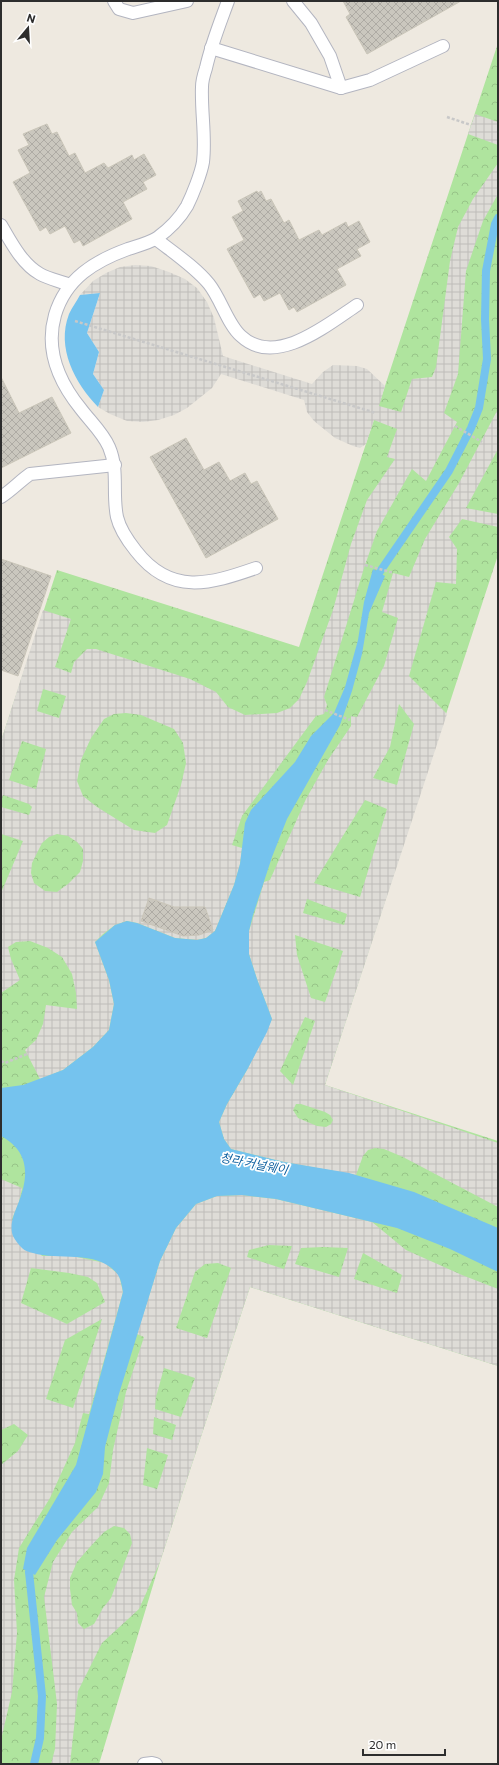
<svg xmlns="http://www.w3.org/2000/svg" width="499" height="1765" font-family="Commissioner,'Noto Sans KR',sans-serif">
<defs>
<pattern id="park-crowns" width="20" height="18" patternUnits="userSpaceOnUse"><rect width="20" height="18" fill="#afe49e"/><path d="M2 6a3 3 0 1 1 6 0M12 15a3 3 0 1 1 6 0" fill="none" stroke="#97c488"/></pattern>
<pattern id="plaza-grid" width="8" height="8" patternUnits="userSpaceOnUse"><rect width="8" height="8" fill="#dedcd7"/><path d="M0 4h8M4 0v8" fill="none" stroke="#bfbdb9"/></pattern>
<pattern id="building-cross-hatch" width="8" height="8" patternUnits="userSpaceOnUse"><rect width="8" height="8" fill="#cac7be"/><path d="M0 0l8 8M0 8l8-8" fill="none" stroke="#aeaba4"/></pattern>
</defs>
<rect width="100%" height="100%" fill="#eee9e0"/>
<polygon fill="url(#park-crowns)" points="498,43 498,555 325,1085 498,1141 498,1366 250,1287 160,1562 99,1764 1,1764 1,741 57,570 299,647"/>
<g fill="url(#plaza-grid)" fill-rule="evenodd">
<polygon points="475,114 498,122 498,145 468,134"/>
<path d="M498 163V194L483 221 466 271 458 374 444 413 457 422 426 481 412 469 377 531 365 565 324 697 327 705 324 714 316 716 242 816 232 845 242 848 240 864 234 885 215 931 206 938 197 940 175 938 137 923 127 921 115 925 103 934 95 942 109 980 114 1004 109 1030 93 1047 63 1070 40 1079 25 1050 36 1040 43 1024 46 1005 77 1009 76 993 72 974 62 957 48 948 30 941 16 942 8 947 11 959 20 980 1 993V893L23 841 1 834V807L29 815 32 807 29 804 3 795 1 801V741L43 610 71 619 55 667 71 673 74 662 87 649H96L190 679 216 692 228 707 245 715 277 713 290 708 299 699 307 682 333 610 351 544 367 500 395 459 387 457 397 429 374 420 366 444 360 448 353 446 335 438 314 421 307 412 304 400 221 374 212 388 187 408 174 415 158 420 143 422 127 421 110 414 98 407 104 390 93 374 99 352 87 333 100 293 80 295 93 281 106 273 120 267 135 265 151 266 169 272 185 279 197 288 207 302 214 318 223 356 312 384 323 372 333 365 357 366 367 369 385 386 379 406 401 412 412 379 432 377 436 367 450 261 458 227 473 199ZM43 689 66 696 59 718 37 711ZM126 713 141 715 174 729 183 743 186 763 181 785 167 825 155 833 134 830 97 807 83 796 77 781 81 760 91 738 104 719 114 714ZM22 741 46 749 36 789 9 780ZM57 834 68 836 77 842 83 849V861L80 872 68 884 57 892 45 891 34 883 31 873 32 863 42 843 49 837Z"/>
<path d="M498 409V449L466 508 498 514V527L462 519 449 537 457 549 456 584 436 582 409 676 447 714 325 1085 498 1143V1207L403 1157 384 1149 375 1148 368 1150 363 1156 356 1175 284 1162 231 1149 224 1139 219 1122 227 1104 247 1070 272 1019 257 979 249 954V931L264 882 270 880 306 799 328 760 351 726V716L357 717 384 666 398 618 382 612 393 573 409 577 425 539 459 483ZM399 704 414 724 397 785 373 778 390 747ZM365 800 387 809 360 897 314 883ZM307 899 347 914 344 925 303 913ZM295 935 343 951 325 1002 311 998 297 955ZM305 1017 315 1021 293 1085 280 1071ZM296 1104H301L325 1112 330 1115 333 1120 331 1124 326 1127 317 1126 298 1118 293 1110Z"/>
<path d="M1 1179 22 1188 19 1202 12 1219 42 1256H72L105 1263 119 1275 123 1292 89 1414 83 1413 75 1443 50 1498 19 1548 14 1580 17 1633 12 1692 1 1740V1465L18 1451 28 1435 14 1424 1 1430ZM31 1268 69 1273 88 1277 97 1283 105 1302 67 1324 21 1303ZM102 1319 73 1408 46 1399 65 1340Z"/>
<path d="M242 1195 276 1199 372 1222 406 1250 462 1275 498 1289V1366L250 1287 160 1562 139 1609 102 1643 78 1691 70 1764H51L55 1749 57 1704 44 1597 53 1562 72 1532 98 1507 109 1483 113 1450 126 1392 144 1337 137 1334 160 1261 176 1228 196 1204 217 1196ZM269 1245 292 1246 284 1269 247 1257 249 1250ZM323 1247 348 1248 339 1277 295 1264 301 1248ZM363 1253 402 1275 397 1293 354 1279ZM218 1263 231 1268 207 1338 176 1328 195 1272 205 1264ZM164 1368 195 1378 181 1417 155 1409 156 1397ZM154 1417 176 1425 172 1440 153 1434ZM147 1448 168 1455 157 1489 143 1485ZM114 1526 124 1528 130 1534 132 1543 111 1598 103 1608 94 1624 84 1629 78 1623 77 1613 72 1605 70 1589V1578L77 1562 89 1548 104 1532Z"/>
</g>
<g fill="#75c3ee">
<path d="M100 293 87 333 99 352 93 374 104 390 98 407C75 383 56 348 69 314 72 307 77 301 80 295Z"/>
<path d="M373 569 385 576 369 613 362 654 352 691 340 725 287 819 272 857 253 915 249 931V954L257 979 272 1019 267 1032 247 1070 227 1104 219 1122 224 1139 231 1149 284 1162 349 1173 414 1192 498 1228V1272L450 1249 397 1228 276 1199 242 1195 217 1196 196 1204 176 1228 160 1261 118 1397 105 1447 103 1474 96 1492 57 1540 35 1575 23 1569 27 1548 76 1465 123 1292C122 1287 121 1279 118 1275 100 1249 58 1261 33 1253 29 1252 25 1251 22 1248 19 1245 15 1240 13 1236 9 1225 14 1214 18 1204 29 1176 30 1152 1 1136V1088L23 1085 63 1070 93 1047 109 1030 114 1004 109 980 95 942 115 925 127 921 137 923 175 938 197 940 206 938 215 931 234 885 240 864 245 823 251 810 295 762 311 736 334 713 345 687 358 640 364 602Z"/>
</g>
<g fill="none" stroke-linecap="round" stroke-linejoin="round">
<g stroke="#75c3ee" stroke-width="8">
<polyline points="379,573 449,471 471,428 479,408 487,359 485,319 486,271 495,224 498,218"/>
<polyline points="29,1572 42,1696 40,1738 34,1764"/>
</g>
</g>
<g fill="url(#building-cross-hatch)" stroke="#cac6b9">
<polygon points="343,1 461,1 367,54 346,17 350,14"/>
<polygon points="47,124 52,134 57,132 69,156 75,153 85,173 104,163 108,168 132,155 134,160 144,154 156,175 143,182 147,189 123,202 132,219 83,246 80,240 74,243 65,226 50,234 46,227 40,231 13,182 30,173 18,150 29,145 23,134"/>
<polygon points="257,191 258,193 261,191 266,201 271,199 284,223 289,220 299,240 319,230 322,235 346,222 348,227 359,221 370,242 357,249 361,256 337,269 346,285 297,312 294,307 289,310 280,293 264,301 260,294 254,298 227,249 244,240 232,217 243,211 238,201"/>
<polygon points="1,377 19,413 52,397 71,433 1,468"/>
<polygon points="186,438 204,470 219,462 230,481 245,473 251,484 257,481 278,519 206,558 150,457"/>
<polygon points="1,559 51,576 18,676 1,670"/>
<polygon points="149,898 174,907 205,907 213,930 199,935 183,936 141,921"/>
</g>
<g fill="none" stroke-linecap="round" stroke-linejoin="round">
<g stroke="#b3b5c0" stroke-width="14">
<g id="lane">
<polyline points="114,1 119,9 133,13 187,1"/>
<path d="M228 1C220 23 211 45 206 68 204 74 202 81 202 87 201 112 206 137 203 162 201 174 192 196 187 206 180 218 168 230 157 238 149 243 137 246 128 249 95 261 66 278 55 315 45 350 59 382 81 409 90 421 103 433 109 447 119 470 112 493 117 517 120 530 128 541 136 551 171 596 210 584 256 568"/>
<polyline points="293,1 311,23 330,56 341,88"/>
<polyline points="211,48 341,88 370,80 443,46"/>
<path d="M1 225C11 242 22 264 40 274 49 279 60 281 70 285"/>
<path d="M156 239C174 253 195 267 209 284 221 299 228 325 241 336 275 368 327 325 357 305"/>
<path d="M1 497C12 490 20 481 30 474L115 465"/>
<polyline points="144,1764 152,1763 156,1764"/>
</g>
</g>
<g stroke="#c8c8c8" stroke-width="2.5" stroke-dasharray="3 2" stroke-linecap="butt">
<polyline points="447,117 471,125"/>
<polyline points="75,321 376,413"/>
<polyline points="455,426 482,442"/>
<polyline points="365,565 394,573"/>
<polyline points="325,710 350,720"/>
<polyline points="1,1061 5,1063 27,1054"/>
</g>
<use href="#lane" stroke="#fff" stroke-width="12"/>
</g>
<g text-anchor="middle" stroke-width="3.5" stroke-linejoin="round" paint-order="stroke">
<g font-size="12" font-style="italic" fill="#0f61a0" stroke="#fff">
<text transform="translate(254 1164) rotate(11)" y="4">청라 커널웨이</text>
</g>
</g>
<rect width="499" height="1765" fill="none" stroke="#2d2d2d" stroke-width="4"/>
<g transform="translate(28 28) rotate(18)" stroke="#ffffff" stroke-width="3" paint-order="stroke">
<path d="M0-3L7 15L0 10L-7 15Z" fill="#2d2d2d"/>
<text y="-6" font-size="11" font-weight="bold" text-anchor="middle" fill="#2d2d2d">N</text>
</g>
<path d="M363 1749v6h82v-6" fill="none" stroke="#2d2d2d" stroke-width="2"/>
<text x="369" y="1749" font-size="12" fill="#2d2d2d" stroke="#ffffff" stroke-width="3" paint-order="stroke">20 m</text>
</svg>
